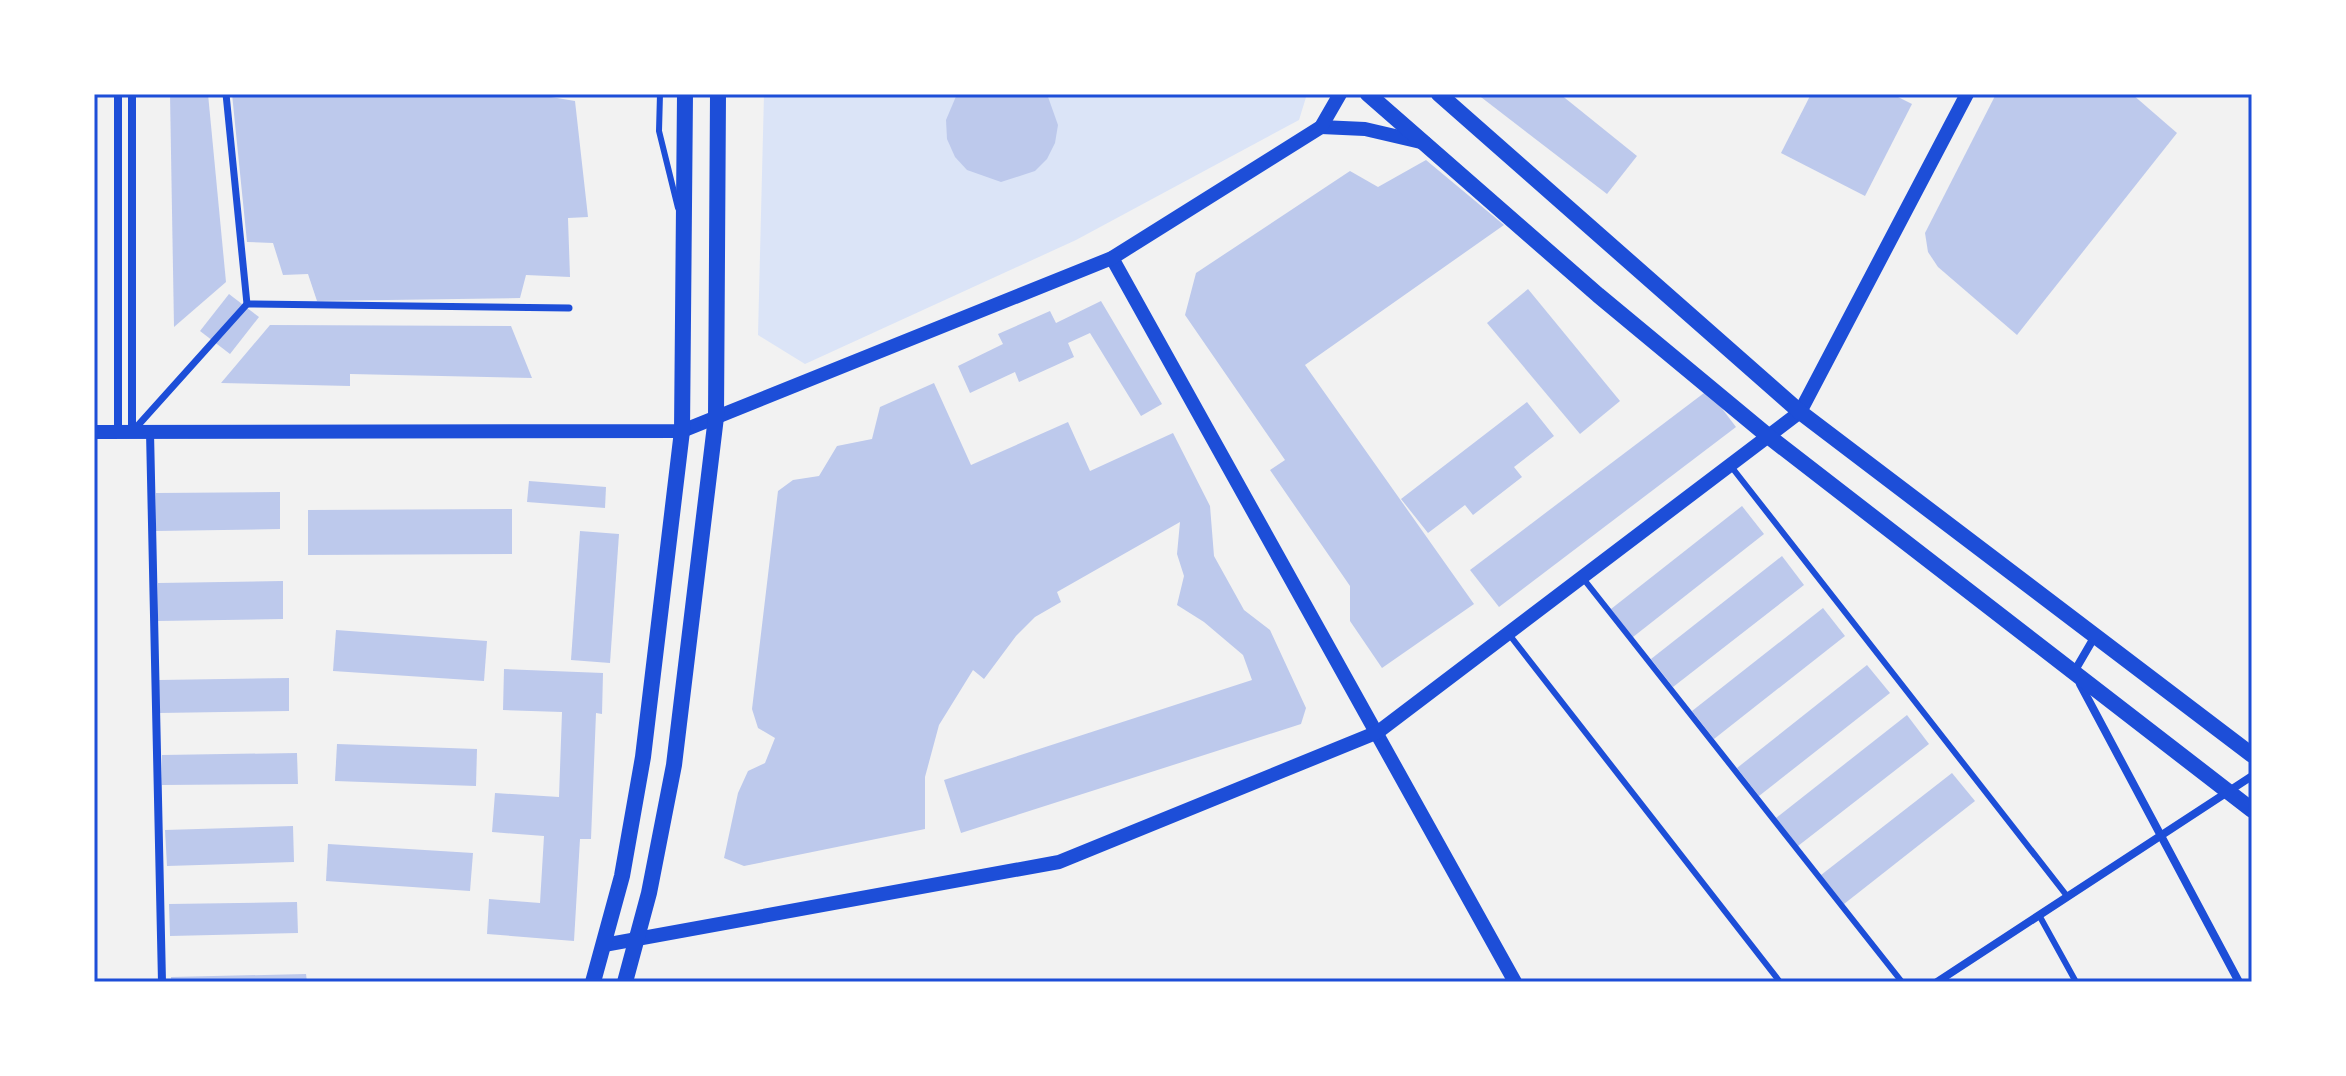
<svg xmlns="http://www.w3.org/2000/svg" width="2346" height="1076" font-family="'Sofia Sans Condensed',sans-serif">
<rect width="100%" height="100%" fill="#f2f2f2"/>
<polygon fill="#dbe4f7" points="764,94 1307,94 1299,120 1076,240 805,364 758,335"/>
<g fill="#bdc9ec">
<polygon points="170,94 208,94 226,282 174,327"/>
<polygon points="232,94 533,94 575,101 588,217 568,218 570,277 526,275 520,298 317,301 308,274 283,275 273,243 247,242"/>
<polygon points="957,94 1047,94 1058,125 1055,143 1047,159 1035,171 1001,182 967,170 955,157 947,139 946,120"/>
<polygon points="1477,94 1560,94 1637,156 1607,194"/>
<polygon points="1811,94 1892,94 1912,104 1865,196 1781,153"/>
<polygon points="1996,94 2132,94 2177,133 2017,335 1938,267 1928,252 1925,233"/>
<polygon points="1426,160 1504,225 1305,365 1474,604 1382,668 1350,621 1350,586 1270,470 1285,460 1185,315 1196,273 1350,171 1378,187"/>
<polygon points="1528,289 1620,401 1580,434 1487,323"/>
<polygon points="229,294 259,317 230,354 200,331"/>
<polygon points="1101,301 1162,404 1141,416 1090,333 1068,343 1074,357 1019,382 1015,372 970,393 958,366 1003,344 998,334 1050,311 1056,323"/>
<polygon points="270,325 511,326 532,378 350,374 350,386 221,383"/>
<polygon points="934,383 971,465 1068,422 1090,471 1173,433 1210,506 1214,556 1244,610 1270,630 1306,708 1301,724 961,833 944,780 1252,680 1243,655 1204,622 1177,605 1184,576 1177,554 1180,522 1057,592 1061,602 1035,617 1016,636 984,679 973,670 939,725 925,777 925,829 744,866 724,858 738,793 748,771 765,763 775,738 758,728 752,709 778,491 793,480 819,476 837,446 872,439 880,407"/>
<polygon points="1708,390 1736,427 1499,607 1470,570"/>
<polygon points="1527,402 1554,436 1514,467 1522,477 1473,515 1465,505 1428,533 1401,499"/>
<polygon points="529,481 606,487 605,508 527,502"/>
<polygon points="280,492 280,529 156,531 156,493"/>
<polygon points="1742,506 1764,534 1633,637 1611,609"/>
<polygon points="512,509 512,554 308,555 308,510"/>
<polygon points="580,531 619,534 610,663 571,660"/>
<polygon points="1782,556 1804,585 1673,687 1651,659"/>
<polygon points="283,581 283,619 158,621 158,583"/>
<polygon points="1823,608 1845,636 1714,739 1692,711"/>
<polygon points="336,630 487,641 484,681 333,671"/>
<polygon points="1867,665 1890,693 1759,796 1737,768"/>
<polygon points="504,669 603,673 602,714 596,713 591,839 580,839 574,941 487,934 489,899 540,903 544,836 492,832 495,793 559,797 562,712 503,710"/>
<polygon points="289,678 289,711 159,713 159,680"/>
<polygon points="1907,715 1929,744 1798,846 1776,818"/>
<polygon points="337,744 477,749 476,786 335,781"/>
<polygon points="297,753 298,784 162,785 162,755"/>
<polygon points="1952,773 1975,801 1844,904 1821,875"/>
<polygon points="293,826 294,862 167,866 165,830"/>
<polygon points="328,844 473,853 470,891 326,881"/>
<polygon points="297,902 298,933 170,936 169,904"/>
<polygon points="306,974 307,982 171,982 171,977"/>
</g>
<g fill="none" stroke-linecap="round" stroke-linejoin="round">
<g stroke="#1d4ed8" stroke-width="6">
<polyline points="660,94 659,131 678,208"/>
<polyline points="1730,465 2067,896"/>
<polyline points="1582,577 1902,982"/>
<polyline points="1508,633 1780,982"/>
<polyline points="2039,915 2076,982"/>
</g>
<g stroke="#1d4ed8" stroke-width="7">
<polyline points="226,94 247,304"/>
<polyline points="132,432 247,304 569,308"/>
</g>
<g stroke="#1d4ed8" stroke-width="8">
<polyline points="118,432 118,94"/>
<polyline points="132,432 132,94"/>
<polyline points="150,432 162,982"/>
<polyline points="2074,672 2095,636"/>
<polyline points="2080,684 2239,982"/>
<polyline points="1937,982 2252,776"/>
</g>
<g stroke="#1d4ed8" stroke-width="14">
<polyline points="1321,127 1365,129 1425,143"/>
<polyline points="1112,258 1515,982"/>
<polyline points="94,432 682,431 1112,258 1321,127 1340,94"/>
<polyline points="604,945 1059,862 1378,732 1800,412 1967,94"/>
</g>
<g stroke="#1d4ed8" stroke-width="16">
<polyline points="1368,94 1598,295 1768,436 2252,810"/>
<polyline points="1439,94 1800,412 2252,755"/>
<polyline points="593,982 622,876 643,757 682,431 685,94"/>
<polyline points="625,982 649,893 674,765 716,417 718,94"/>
</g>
</g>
<rect width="2346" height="1076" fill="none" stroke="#ffffff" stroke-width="192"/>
<rect x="96" y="96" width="2154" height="884" fill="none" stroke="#1d4ed8" stroke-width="3"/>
</svg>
